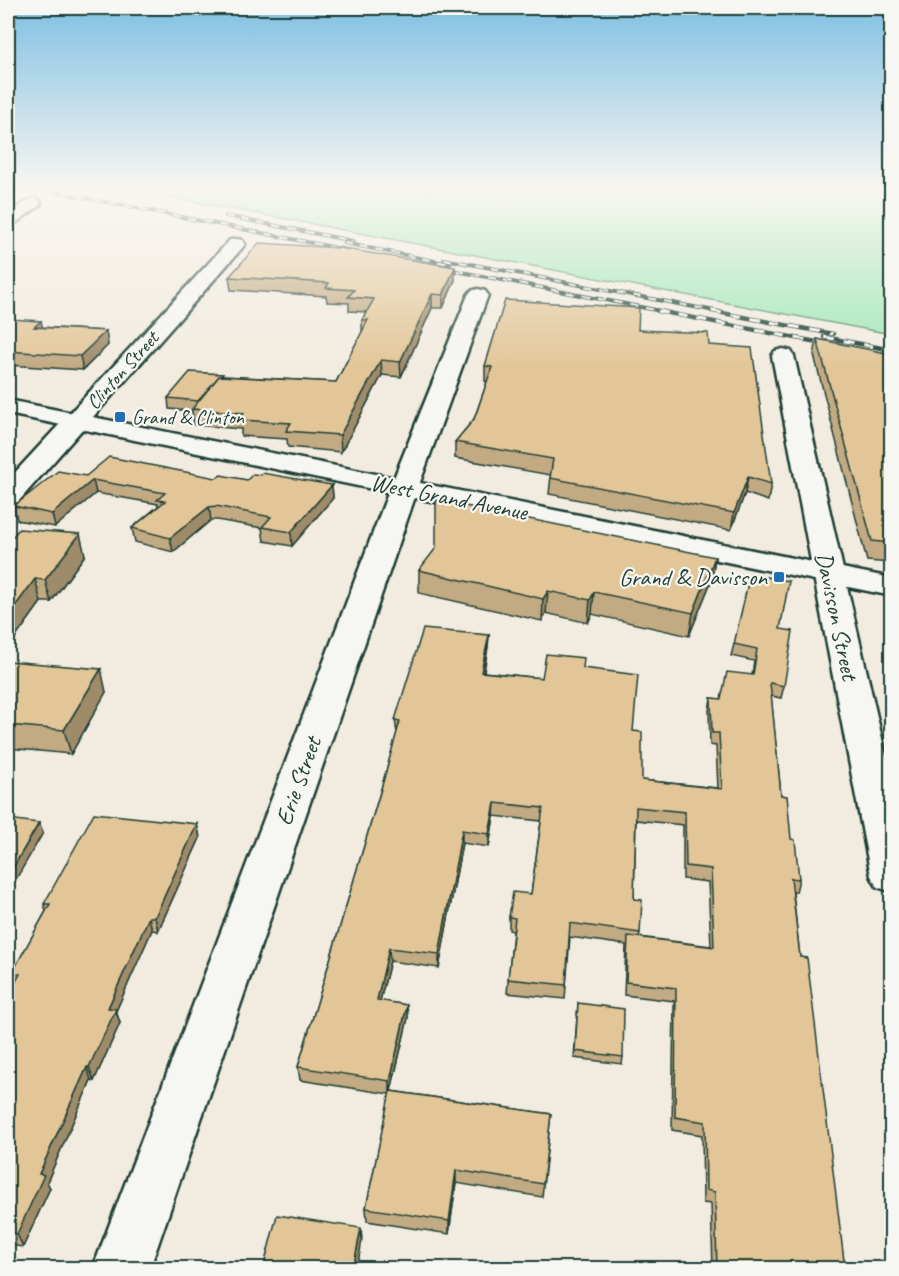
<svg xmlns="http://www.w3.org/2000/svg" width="899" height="1276" font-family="Caveat,sans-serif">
<rect width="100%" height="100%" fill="#f2ece0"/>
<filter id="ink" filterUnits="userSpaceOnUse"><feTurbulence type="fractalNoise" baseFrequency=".0167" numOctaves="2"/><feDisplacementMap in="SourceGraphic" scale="12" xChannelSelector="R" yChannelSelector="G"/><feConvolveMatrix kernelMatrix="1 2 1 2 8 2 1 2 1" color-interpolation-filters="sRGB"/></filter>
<g filter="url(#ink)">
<polygon fill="#a0e8b6" stroke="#609275" stroke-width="1.5" points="132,190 891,190 891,334"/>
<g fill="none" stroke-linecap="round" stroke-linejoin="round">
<g stroke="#1f3d34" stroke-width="5">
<g id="street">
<polygon points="33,198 39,200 41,203 39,206 14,224 8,225 8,213"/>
<polygon points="236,239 242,240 245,244 242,248 18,502 8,504 8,480 230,240"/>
<polygon points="478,289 485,291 488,295 418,488 150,1268 93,1268 390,488 468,295 471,291"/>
<polygon points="783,349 791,351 794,356 892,782 892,892 877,887 871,876 772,356 775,351"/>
</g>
</g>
<g stroke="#1f3d34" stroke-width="5">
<polygon id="secondary" points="8,400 892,578 892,596 8,414"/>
</g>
<use href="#street" fill="#f6f6f2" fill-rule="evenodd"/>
<use href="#secondary" fill="#f6f6f2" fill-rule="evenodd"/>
<g stroke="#1f3d34" stroke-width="4">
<g id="rail-far1">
<polyline points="46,190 352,251"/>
<polyline points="226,216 353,241"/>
<polyline points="344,243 450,264"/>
<polyline points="444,259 720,312"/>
<polyline points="441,268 666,312"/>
</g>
</g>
<g stroke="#1f3d34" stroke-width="4.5">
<g id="rail">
<polyline points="658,311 832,345"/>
<polyline points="712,311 833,334"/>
<polyline points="824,337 892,350"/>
</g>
</g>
<use href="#rail-far1" stroke="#f6f6f2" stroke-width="2" stroke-dasharray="8" stroke-linecap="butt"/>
<use href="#rail" stroke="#f6f6f2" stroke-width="3" stroke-dasharray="10" stroke-linecap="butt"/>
</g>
<g fill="#c2aa82" stroke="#1f3d34" stroke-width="1.5" fill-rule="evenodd">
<polygon points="229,277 455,280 443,308 432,308 401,377 382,375 341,452 288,447 287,439 241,436 241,429 194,425 192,411 169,409 168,398 223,376 336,382 362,332 362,320 366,312 349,311 349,303 327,302 326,296 231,290"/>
<polygon points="8,319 42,327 106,331 108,345 83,370 8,365"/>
<polygon points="638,330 709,345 771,484 768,501 745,493 731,530 549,494 551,475 455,458 455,442 474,419 478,408 487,382 485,381 485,366"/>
<polygon points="817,339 891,354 891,563 867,561 814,355"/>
<polygon points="86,476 216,478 332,485 333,498 292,546 264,541 262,528 217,520 211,520 173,552 135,542 132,528 158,506 158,504 96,493 55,527 17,520 14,506"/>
<polygon points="8,542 85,555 51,602 41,602 8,648"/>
<polygon points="715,557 712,579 689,636 592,614 588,623 546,613 542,621 419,593 419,570"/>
<path d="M780 629 784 686 781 698 771 696 781 795 799 879 796 892H793L800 957 845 1269H713L711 1204 703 1203 702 1135 672 1130 674 1001 624 995 626 945 570 937 565 999 507 993 513 931 509 930V917L531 894 541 821 494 816 489 847 462 843 439 968 390 961 380 1001 407 1005 408 1018 391 1091 551 1114 542 1197 456 1183 449 1234 367 1221 366 1208 390 1094 300 1080 298 1067 381 789 397 733 395 720 489 635 488 647 484 672 542 678 583 668 633 731 642 780 718 788 716 746 710 745 709 710 711 698 721 699 752 675 754 661 731 656 734 644ZM636 820 683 825V879L708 882 711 946 639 937 640 933 634 899Z"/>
<polygon points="8,661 106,692 71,754 8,748"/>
<polygon points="197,824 200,838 158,931 152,930 116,1011 120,1023 94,1081 91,1080 47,1182 50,1188 23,1247 8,1245 8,996 15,982 12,973 46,911 44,904"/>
<polygon points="578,1003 623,1057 622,1064 574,1058"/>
</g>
<g fill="#9e8b6a" stroke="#1f3d34" stroke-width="1.5">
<polygon points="455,267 455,280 443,308 443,295"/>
<polygon points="432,294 432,308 401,377 400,362"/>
<polygon points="41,321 44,334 34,327"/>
<polygon points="106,331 108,345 83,370 80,356"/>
<polygon points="381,360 382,375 341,452 340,435"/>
<polygon points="748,477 745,493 731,530 734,513"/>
<polygon points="93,480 96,493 55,527 52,514"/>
<polygon points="332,485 333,498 292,546 291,532"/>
<polygon points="209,507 211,520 173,552 170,538"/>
<polygon points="80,534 85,555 51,602 45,580"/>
<polygon points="715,557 712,579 689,636 693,613"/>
<polygon points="35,579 41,602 8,648 8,616"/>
<polygon points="548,591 546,613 542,621 543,599"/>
<polygon points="594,592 592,614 588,623 590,600"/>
<polygon points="489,635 488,647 481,684 481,672"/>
<polygon points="101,669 106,692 71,754 64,730"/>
<polygon points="495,803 494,816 489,847 489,834"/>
<polygon points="39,823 43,833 8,893 8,876"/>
<polygon points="197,824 200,838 158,931 155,917"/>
<polygon points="462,830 462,843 439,968 439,954"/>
<polygon points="149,917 152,930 116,1011 120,1023 94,1081 89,1067 108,1008"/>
<polygon points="389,948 390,961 377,1013 377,1000"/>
<polygon points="407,1005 408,1018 390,1094 390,1081"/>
<polygon points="87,1067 91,1080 47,1182 50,1188 23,1247 17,1234 39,1174"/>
<polygon points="456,1170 456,1183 449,1234 449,1221"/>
<polygon points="361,1228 362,1240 357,1269 353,1269"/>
</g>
<g fill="#e2c697" stroke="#1f3d34" stroke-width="1.5">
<polygon points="259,243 339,248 455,267 443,295 432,294 400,362 381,360 340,435 286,431 291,423 240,420 244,413 192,409 219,376 336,382 368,320 362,320 374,299 348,297 354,290 326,288 329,283 229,277"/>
<polygon points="505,300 639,308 638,330 708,333 709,345 752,348 771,484 748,477 734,513 550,478 553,459 455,442 474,419 478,408 492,367 485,366"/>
<polygon points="8,319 41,321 34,327 106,331 80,356 8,351"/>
<polygon points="817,339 891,354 891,543 872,541"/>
<polygon points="190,372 223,374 221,376 219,376 198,401 168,398"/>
<polygon points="109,457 216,478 221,475 247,480 253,474 261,475 262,473 332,485 291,532 262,527 271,517 216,506 209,507 170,538 132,528 165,501 157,500 165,493 93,480 52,514 14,506 58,471 86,476"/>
<polygon points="436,500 715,557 693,613 594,592 590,600 548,591 543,599 419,570 436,548"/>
<polygon points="19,529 80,534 45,580 35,579 8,616 8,542"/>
<polygon points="750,574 789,581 780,629 793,631 784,686 770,683 781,795 787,796 791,839 795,840 799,879 791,878 800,957 807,958 845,1269 717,1269 715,1192 706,1190 705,1122 675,1117 676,988 626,982 628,936 714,947 711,869 686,866 685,812 636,807 634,899 642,900 640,933 570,923 566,985 508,979 515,918 509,917 513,892 531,894 543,808 495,803 489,834 462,830 439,954 389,948 377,1000 407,1005 390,1081 298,1067 381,789 400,721 395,720 423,629 489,635 481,672 542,678 546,654 584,658 583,668 638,675 633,731 642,732 642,780 722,789 719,733 712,733 711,698 721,699 727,672 753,675 757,649 734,644"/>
<polygon points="8,661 101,669 64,730 8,725"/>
<polygon points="94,813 197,824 155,917 149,917 108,1008 116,1009 89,1067 87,1067 39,1174 44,1175 17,1234 8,1233 8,996 20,974 12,973 50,904 44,904"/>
<polygon points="8,819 39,823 8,876"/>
<polygon points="578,1003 624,1009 623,1057 575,1051"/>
<polygon points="390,1091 551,1114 543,1184 456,1170 449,1221 366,1208"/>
<polygon points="277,1215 361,1228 353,1269 263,1269"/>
</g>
</g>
<linearGradient id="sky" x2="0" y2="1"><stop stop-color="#7fc0e3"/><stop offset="0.51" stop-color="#f9f6f1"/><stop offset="1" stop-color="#f9f6f1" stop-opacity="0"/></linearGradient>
<rect width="899" height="369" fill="url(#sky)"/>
<g fill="#1f6fb2" stroke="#f6f6f2" stroke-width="2">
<rect x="114" y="411" width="12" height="12" rx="3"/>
<rect x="773" y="571" width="12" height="12" rx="3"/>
</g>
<g text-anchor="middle" stroke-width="4.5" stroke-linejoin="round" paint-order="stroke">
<g font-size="20" fill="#1f3d34" stroke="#f6f6f2">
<text transform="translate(122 370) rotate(-48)" y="7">Clinton Street</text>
</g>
<g font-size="20" fill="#1f3d34" stroke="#f6f6f2" text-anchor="start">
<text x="132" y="424">Grand &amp; Clinton</text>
</g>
<g font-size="24" fill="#1f3d34" stroke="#f6f6f2">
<text transform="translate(449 497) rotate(11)" y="8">West Grand Avenue</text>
<text transform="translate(837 616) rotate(78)" y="8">Davisson Street</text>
<text transform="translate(298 781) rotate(-70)" y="8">Erie Street</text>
</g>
<g font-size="24" fill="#1f3d34" stroke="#f6f6f2" text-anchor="end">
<text x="767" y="585">Grand &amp; Davisson</text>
</g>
</g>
<rect width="899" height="1276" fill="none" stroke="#f6f6f2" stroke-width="30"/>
<rect x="15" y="15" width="869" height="1246" fill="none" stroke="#1f3d34" stroke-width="2" filter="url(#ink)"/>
</svg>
